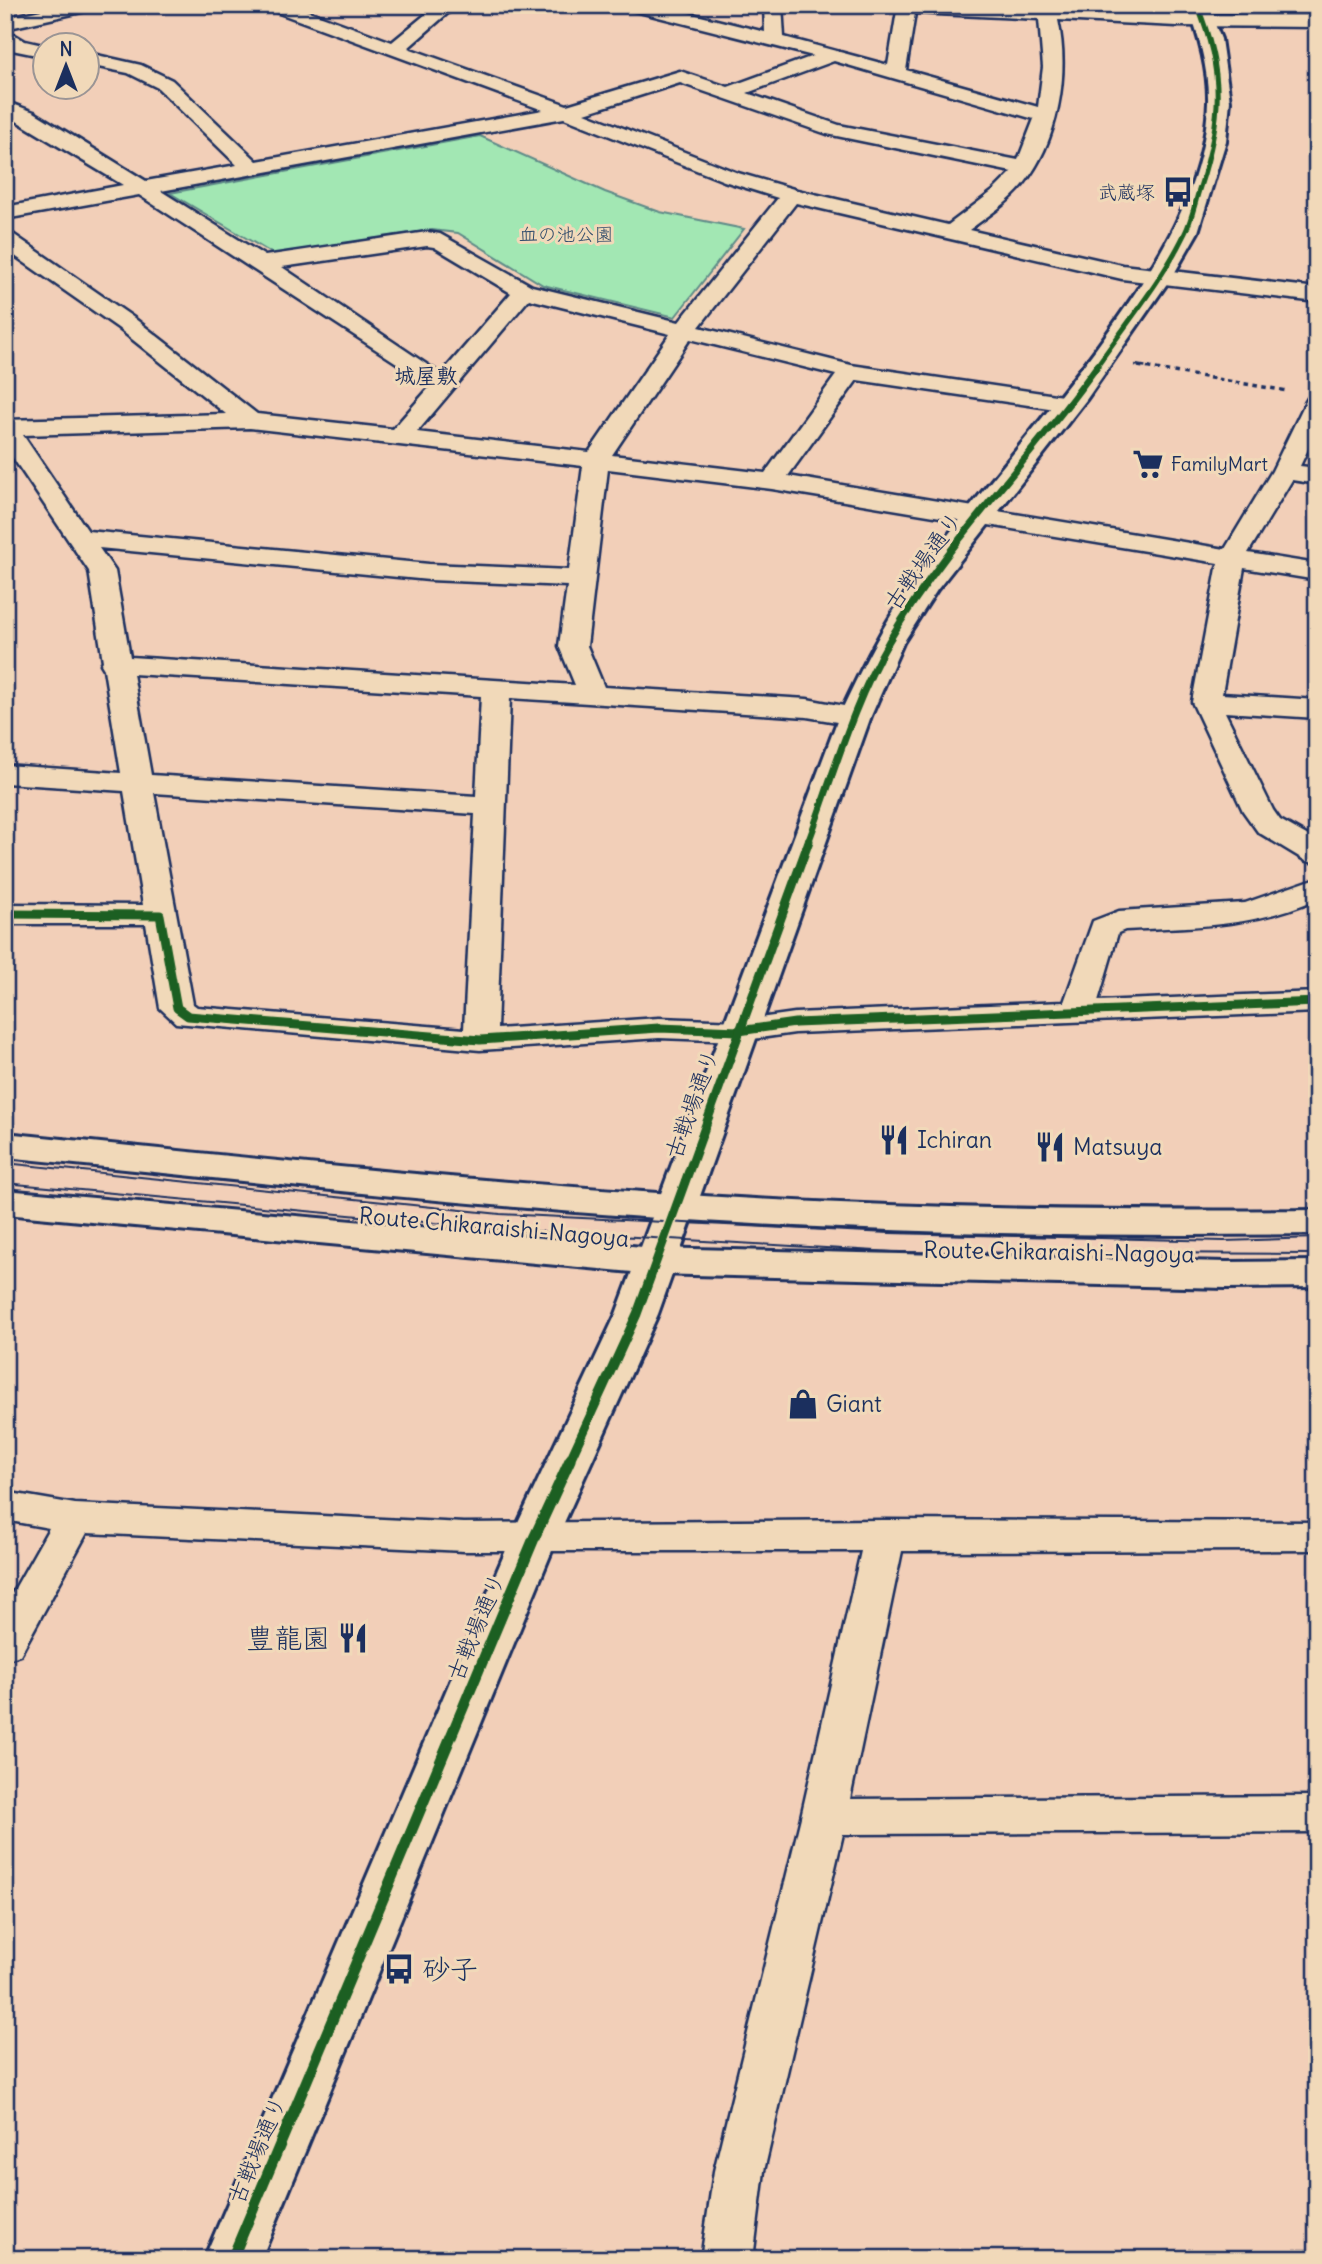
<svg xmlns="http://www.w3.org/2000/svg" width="1322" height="2264" font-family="Delius,'Klee One',sans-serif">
<rect width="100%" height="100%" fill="#f2cfb8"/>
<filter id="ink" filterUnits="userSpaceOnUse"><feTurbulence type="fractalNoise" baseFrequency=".0143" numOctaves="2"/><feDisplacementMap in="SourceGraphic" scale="14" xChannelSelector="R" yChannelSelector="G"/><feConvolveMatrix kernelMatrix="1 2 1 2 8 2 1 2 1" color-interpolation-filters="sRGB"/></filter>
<g filter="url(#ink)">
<polygon fill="#a2e7b3" stroke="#5e8b88" stroke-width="2" points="480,136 605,192 660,212 744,229 675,317 543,285 458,233 432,230 273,254 170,193"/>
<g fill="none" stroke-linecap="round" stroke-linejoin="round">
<g stroke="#1b2f5e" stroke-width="5">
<g id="street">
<polygon points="64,5 98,5 95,9 5,29 25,41 47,46 46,57 12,50 5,44 5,18"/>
<path d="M265 5H292L392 42 437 5H457L408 48 567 105 680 71 728 87 813 56 627 9 624 5H656L765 32 764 5H782L784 37 888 65 898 5 1036 8V5H1054L1055 9 1176 14 1317 15V27L1176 26 1058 20C1070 74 1058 142 1023 185 1008 203 988 216 969 230L1122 265 1317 288V302L1122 279 796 203 699 327 851 365 1069 397 1078 399 1081 404 1078 409 1069 411 857 380 788 476 1225 549 1272 471 1305 403 1308 398 1317 396V430L1300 466 1317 468V484L1292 480 1248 553 1317 564V580L1244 568 1222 694 1317 700V718L1225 712 1273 810 1280 820 1317 841V863L1306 861 1258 832 1243 811 1192 702 1218 563 772 489 608 469 587 646 604 687 807 699 865 710 869 716 865 722 855 725 807 717 510 698 497 1029 659 1018 739 1021 795 1013 1064 1002 1093 921 1119 911 1245 903 1317 878V899C1250 928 1196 926 1125 930L1118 933 1098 1001 1317 992V1012L795 1033 739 1041 659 1038 480 1050 176 1023 160 1008 146 924H5V904L143 905 124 791 5 783V765L121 773 104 669 101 664 103 661 89 571 5 446V420L226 414 118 328 5 249V233L13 234 134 318 257 414 393 429 429 388 406 369 139 195 5 219V207L123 185 5 114V101L34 112 146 181 237 165 158 88 128 73 88 65V53L141 65 172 80 257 161 543 110 268 9ZM915 13 1039 19 1043 67 1038 107 906 70ZM834 61 1034 119 1018 160 839 125 747 93ZM680 83 827 134 1012 172 993 191 948 225 797 190 738 173 585 113ZM564 118 724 181 778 198 679 322 532 286 440 234 427 232 265 256 161 191ZM427 246 434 247 511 293 441 374 282 267ZM529 299 670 334 589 452 417 432ZM690 339 836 375 765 473 612 455ZM250 428 583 466 569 570 429 564 88 531 23 435ZM99 548 429 580 567 586 559 646 575 685 130 657 115 571ZM133 674 481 696 476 796 151 775ZM154 793 475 814 464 1029 197 1007 193 1004Z"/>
<polygon points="5,1492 75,1504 464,1523 885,1520 1317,1522 1317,1550 902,1551 850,1799 1317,1796 1317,1832 843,1834 764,2171 753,2259 701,2259 714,2171 801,1817 861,1551 464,1551 87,1533 20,1655 5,1660 5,1606 49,1528 5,1520"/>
</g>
</g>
<g stroke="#1b2f5e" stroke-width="6">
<path id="secondary" d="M1187 5H1207L1221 39 1230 101 1226 141 1198 232 1175 272 1086 400 937 590 903 643 871 716 658 1314 558 1536 261 2259H204L512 1536 616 1314 839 716C861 669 883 624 913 582 974 496 1047 418 1108 332 1157 264 1205 189 1208 103 1209 69 1199 36 1187 5Z"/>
</g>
<g stroke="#1b2f5e" stroke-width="6">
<g id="primary">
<path d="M5 1133C218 1155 430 1178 643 1192 867 1208 1092 1212 1317 1210V1234C1092 1237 867 1233 643 1217 430 1202 218 1178 5 1157Z"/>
<polygon points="5,1190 654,1248 1226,1262 1317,1261 1317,1287 1226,1288 654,1274 5,1214"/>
</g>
</g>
<polyline stroke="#1b2f5e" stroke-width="2.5" stroke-dasharray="3.5 3.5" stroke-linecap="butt" points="1135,365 1148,367"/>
<polyline stroke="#1b2f5e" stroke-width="3.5" stroke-dasharray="4.5 4.5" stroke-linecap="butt" points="1138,366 1288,391"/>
<use href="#street" fill="#f1d9b9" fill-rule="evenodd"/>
<use href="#secondary" fill="#f1d9b9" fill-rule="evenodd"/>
<use href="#primary" fill="#f1d9b9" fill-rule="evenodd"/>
<g stroke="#1b2f5e" stroke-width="2">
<polyline points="5,1163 500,1214 889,1233 1224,1241 1317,1238"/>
<polyline points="5,1183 500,1229 893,1252 1317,1254"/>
</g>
<g stroke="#f1d9b9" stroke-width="8">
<path id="cycleway-far3" d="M1096 367C1126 324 1162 281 1185 233 1192 219 1195 202 1200 187 1222 118 1225 73 1197 5"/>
</g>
<g stroke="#f1d9b9" stroke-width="10">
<path id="cycleway-far2" d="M808 843C833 776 853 703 889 641 947 542 1031 459 1097 366"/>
</g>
<g stroke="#f1d9b9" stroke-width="13">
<g id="cycleway-far1">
<polyline points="5,914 160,915 177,1008 188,1016 480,1040 659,1028 739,1031 795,1023 1317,1002"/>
<polyline points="569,1462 637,1314 809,841"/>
</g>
</g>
<g stroke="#f1d9b9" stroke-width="16">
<polyline id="cycleway" points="232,2259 535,1536 570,1460"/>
</g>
<use href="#cycleway-far3" stroke="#1b5e20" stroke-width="5"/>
<use href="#cycleway-far2" stroke="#1b5e20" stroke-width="7"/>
<use href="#cycleway-far1" stroke="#1b5e20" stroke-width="9"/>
<use href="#cycleway" stroke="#1b5e20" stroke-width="11"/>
</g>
</g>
<defs>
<g id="bus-bare" transform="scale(2.415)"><path d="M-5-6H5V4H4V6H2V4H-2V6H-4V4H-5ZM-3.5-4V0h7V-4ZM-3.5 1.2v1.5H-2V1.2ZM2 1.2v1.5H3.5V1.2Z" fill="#1b2f5e" stroke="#f1d9b9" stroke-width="2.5" paint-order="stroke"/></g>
<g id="supermarket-bare" transform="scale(2.415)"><path d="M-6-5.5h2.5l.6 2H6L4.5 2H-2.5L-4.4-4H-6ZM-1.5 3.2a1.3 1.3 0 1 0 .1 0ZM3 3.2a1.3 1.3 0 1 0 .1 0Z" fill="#1b2f5e" stroke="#f1d9b9" stroke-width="2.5" paint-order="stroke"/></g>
<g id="restaurant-bare" transform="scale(2.415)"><path d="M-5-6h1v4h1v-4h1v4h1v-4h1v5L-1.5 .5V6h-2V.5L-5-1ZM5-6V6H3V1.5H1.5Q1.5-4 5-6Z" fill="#1b2f5e" stroke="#f1d9b9" stroke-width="2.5" paint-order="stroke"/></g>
<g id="shop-bare" transform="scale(2.415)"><path d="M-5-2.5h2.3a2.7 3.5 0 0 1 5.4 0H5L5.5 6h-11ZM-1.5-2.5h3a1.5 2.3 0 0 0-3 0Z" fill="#1b2f5e" stroke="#f1d9b9" stroke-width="2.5" paint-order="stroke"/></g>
</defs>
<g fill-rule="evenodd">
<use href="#bus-bare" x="1178" y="192"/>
<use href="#supermarket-bare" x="1148" y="464"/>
<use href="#restaurant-bare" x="894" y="1140"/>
<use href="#restaurant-bare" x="1050" y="1147"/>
<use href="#shop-bare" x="803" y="1404"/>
<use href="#restaurant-bare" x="353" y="1638"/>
<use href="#bus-bare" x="399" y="1969"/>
</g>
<g text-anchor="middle" stroke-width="6" stroke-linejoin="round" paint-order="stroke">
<g font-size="19" fill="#1b2f5e" stroke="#f1d9b9" text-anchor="end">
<text x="1155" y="199">武蔵塚</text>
<text x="1171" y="471" text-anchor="start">FamilyMart</text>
</g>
<g font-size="19" fill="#2f4b6b" stroke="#f1d9b9">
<text x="566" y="241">血の池公園</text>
</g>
<g font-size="21" font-weight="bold" fill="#1b2f5e" stroke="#f1d9b9">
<text x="426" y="383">城屋敷</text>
</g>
<g font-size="23" fill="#1b2f5e" stroke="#f1d9b9">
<text transform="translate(923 561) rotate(-54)" y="8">古戦場通り</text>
<text transform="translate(692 1104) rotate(-70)" y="8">古戦場通り</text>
<text transform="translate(494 1227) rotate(5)" y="8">Route Chikaraishi-Nagoya</text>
<text transform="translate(1059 1252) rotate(1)" y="8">Route Chikaraishi-Nagoya</text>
<text transform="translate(476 1627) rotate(-67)" y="8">古戦場通り</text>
<text transform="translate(257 2150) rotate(-67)" y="8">古戦場通り</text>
</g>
<g font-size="23" fill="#1b2f5e" stroke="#f1d9b9" text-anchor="start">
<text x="917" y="1148">Ichiran</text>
<text x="1073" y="1155">Matsuya</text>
<text x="826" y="1412">Giant</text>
</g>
<g font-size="28" fill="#1b2f5e" stroke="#f1d9b9" text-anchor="end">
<text x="330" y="1648">豊龍園</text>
<text x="422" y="1979" text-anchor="start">砂子</text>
</g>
</g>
<rect width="1322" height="2264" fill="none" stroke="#f1d9b9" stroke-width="28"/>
<rect x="14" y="14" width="1294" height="2236" fill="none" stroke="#1b2f5e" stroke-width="2.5" filter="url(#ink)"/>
<g transform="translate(66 66)"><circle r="33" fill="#f1d9b9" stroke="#9b9595" stroke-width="2"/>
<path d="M0-5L12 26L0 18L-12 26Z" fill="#1b2f5e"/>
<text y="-10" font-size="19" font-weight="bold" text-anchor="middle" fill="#1b2f5e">N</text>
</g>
</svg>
